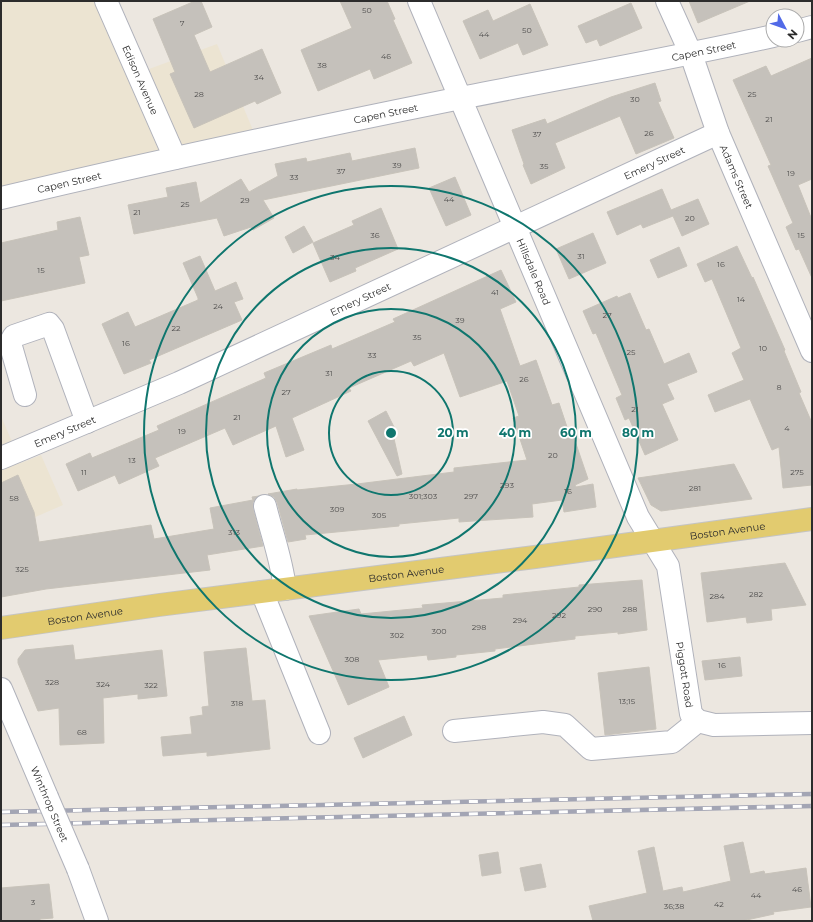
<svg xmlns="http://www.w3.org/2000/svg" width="813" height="922" font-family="Montserrat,sans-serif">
<rect width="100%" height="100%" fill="#ece7e0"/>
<g fill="#ece4d2">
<polygon points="1,1 98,1 130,76 217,44 255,135 1,197"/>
<polygon points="1,416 21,463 41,455 63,505 1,532"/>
</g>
<g fill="#c5c1bb" stroke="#c8c3ba">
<polygon points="195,1 201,1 212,27 194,35 210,72 262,49 281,93 257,104 255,101 194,128 170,74 175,72 153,19"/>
<polygon points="340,1 387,1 395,19 393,20 412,63 374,79 370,69 318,91 301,50 352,28"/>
<polygon points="689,1 750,1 698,23"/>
<polygon points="631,3 642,28 600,46 597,39 586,43 578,26"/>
<polygon points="530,4 548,45 523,55 518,43 480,59 463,21 488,10 493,21"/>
<polygon points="812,58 812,179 798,185 812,220 812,278 799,249 796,250 786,227 793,223 768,166 771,165 733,80 766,66 771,76"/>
<polygon points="655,83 661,101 658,102 674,138 636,154 620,116 555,143 565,168 531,184 523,165 524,164 512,130 545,119 547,124 611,97"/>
<polygon points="415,148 419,168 263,200 274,218 253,230 251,227 224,236 217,218 134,234 128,205 168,197 166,188 196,182 200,203 241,179 249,192 278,176 275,164 306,158 307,162 350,153 352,161"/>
<polygon points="455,177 471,215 446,226 429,188"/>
<polygon points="662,189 671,210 698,199 709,224 682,236 673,216 643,228 641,224 617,235 607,212"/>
<polygon points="381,208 398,249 355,268 356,271 330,282 313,243 354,225 352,221"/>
<polygon points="80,217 89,255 79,257 85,283 1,301 1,243 58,230 57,222"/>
<polygon points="304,226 313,242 293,253 285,237"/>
<polygon points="593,233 606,263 569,279 556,249"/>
<polygon points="737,246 752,278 753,277 785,350 784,351 801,392 799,393 812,423 812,485 783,488 779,447 772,450 750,399 715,412 708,395 744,380 732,353 741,348 712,279 705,282 697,264"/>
<polygon points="679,247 687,266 658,278 650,260"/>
<polygon points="200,256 215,291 236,282 243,299 234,302 242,320 149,360 151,363 124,374 102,324 128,312 135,327 198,300 198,298 183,263"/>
<polygon points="501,270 516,302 500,309 520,366 536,360 552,405 559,403 570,436 573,435 588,479 575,485 576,487 593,484 596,507 564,512 562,500 532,504 533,517 459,522 459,518 399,524 399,526 305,535 306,539 288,542 277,502 274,497 268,494 297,489 297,490 357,484 454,472 454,468 527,460 513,418 519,416 507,381 460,397 444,353 414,366 411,361 349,388 351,391 292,418 304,450 286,457 276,426 233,445 225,428 155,458 159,466 119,484 115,475 78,491 66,464 90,453 92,458 159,430 157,426 266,378 264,373 331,345 332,349 395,322 393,319"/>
<polygon points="630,293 646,330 649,329 664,364 689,353 697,372 667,384 674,399 662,404 678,440 645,455 629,418 625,420 616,398 622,395 596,333 593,334 583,311 617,296 618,298"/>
<polygon points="386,411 395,429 392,430 402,474 397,476 368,421"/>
<polygon points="734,464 752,499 661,511 651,505 638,478"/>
<polygon points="18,475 34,512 39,542 151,525 154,539 214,529 210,508 253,500 252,497 259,496 253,502 253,509 263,546 207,555 210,570 46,589 1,597 1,483"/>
<polygon points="785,563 806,605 771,609 772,620 747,623 746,617 707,622 701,573"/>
<polygon points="642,580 647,630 618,634 618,632 575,636 575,639 495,649 495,651 456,655 456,657 428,660 427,655 378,660 389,687 348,705 309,616 359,609 361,614 423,608 422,605 503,598 503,595 579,587 579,585"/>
<polygon points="73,645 75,660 162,650 167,696 138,699 138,694 103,698 104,743 60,745 59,708 38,711 18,663 18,659 25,650"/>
<polygon points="246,648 252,701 265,700 270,749 207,756 207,752 163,756 161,737 192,734 190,717 203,715 202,707 209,706 204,652"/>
<polygon points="740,657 742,676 705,680 702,661"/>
<polygon points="649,667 656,729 605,735 598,673"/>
<polygon points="404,716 412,735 363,758 354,738"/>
<polygon points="743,842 750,874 764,871 765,874 806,868 811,907 773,912 774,914 742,921 593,921 589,906 647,893 638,851 654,847 663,891 682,887 683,892 731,881 724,846"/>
<polygon points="498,852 501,873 482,876 479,855"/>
<polygon points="541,864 546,887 525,891 520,868"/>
<polygon points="49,884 53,918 40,919 40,921 1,921 1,888"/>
</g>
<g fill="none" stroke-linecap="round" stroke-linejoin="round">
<g stroke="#b0b2bb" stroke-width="24">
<g id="minor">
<path id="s1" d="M106 1 175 158"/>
<path id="s2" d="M419 1 638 517 668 566 691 714 698 721 714 725 812 723"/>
<path id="s3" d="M667 1 691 54 718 133 812 351"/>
<polyline points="797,31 812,27"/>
<path id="s4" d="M1 198C149 163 297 131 446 101 555 79 665 60 773 36"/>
<polyline points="25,395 10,343 14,336 49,324 53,329 87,422"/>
<path id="s5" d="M1 458 179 383 718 133"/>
<path d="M265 506C272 534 282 561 285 589"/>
<polyline points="262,592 319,733"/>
<polyline points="1,689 47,797"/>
<polyline points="454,731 543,722 565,725 591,749 672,742 698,721"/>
<polyline points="78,869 97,921"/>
</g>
</g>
<g stroke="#c4c4c4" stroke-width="24">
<g id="major">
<path id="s6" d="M1 628 159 605 535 557 812 519"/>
</g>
</g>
<use href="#minor" stroke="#fff" stroke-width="22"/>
<use href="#major" stroke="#e2cb6f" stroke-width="22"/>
<g stroke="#a3a5b4" stroke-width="4.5">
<g id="rail">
<polyline points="1,812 812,794"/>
<polyline points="1,825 812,806"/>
</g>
</g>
<use href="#rail" stroke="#fff" stroke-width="3" stroke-dasharray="9" stroke-linecap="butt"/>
<g stroke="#b0b2bb" stroke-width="24" stroke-linecap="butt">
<polyline id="minor-bridge" points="47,797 78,869"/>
</g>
<use href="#minor-bridge" stroke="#fff" stroke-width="22"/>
</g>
<g fill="none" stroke="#0f766e" stroke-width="2">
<circle cx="391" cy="433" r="62"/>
<circle cx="391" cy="433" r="124"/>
<circle cx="391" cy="433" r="185"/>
<circle cx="391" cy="433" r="247"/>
</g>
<g text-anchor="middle" stroke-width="3.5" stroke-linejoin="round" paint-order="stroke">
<g font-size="8" fill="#525150">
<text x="367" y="13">50</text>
<text x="182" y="26">7</text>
<text x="527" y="33">50</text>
<text x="484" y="37">44</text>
<text x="386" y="59">46</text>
<text x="322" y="68">38</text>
<text x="259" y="80">34</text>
<text x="199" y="97">28</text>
<text x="752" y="97">25</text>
<text x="635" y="102">30</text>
<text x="769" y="122">21</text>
<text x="649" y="136">26</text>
<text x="537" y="137">37</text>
<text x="397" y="168">39</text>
<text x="544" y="169">35</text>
<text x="341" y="174">37</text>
<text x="791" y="176">19</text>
<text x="294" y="180">33</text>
<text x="449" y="202">44</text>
<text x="245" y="203">29</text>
<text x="185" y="207">25</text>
<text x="137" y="215">21</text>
<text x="690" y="221">20</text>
<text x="375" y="238">36</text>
<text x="801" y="238">15</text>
<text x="581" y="259">31</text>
<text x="335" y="260">34</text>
<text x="721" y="267">16</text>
<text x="41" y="273">15</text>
<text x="495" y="295">41</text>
<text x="741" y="302">14</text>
<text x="218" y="309">24</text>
<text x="607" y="318">27</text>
<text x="460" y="323">39</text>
<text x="176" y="331">22</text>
<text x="417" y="340">35</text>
<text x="126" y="346">16</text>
<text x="763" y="351">10</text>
<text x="631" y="355">25</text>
<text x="372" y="358">33</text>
<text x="329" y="376">31</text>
<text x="524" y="382">26</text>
<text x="779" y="390">8</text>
<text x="286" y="395">27</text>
<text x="635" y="412">21</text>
<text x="237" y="420">21</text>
<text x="787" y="431">4</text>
<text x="182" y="434">19</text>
<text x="553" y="458">20</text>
<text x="132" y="463">13</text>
<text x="84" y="475">11</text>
<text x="797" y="475">275</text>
<text x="507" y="488">293</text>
<text x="695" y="491">281</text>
<text x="568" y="494">16</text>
<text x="423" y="499">301;303</text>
<text x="471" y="499">297</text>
<text x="14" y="501">58</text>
<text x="337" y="512">309</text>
<text x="379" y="518">305</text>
<text x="234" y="535">313</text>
<text x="22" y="572">325</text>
<text x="756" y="597">282</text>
<text x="717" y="599">284</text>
<text x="595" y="612">290</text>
<text x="630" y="612">288</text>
<text x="559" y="618">292</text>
<text x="520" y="623">294</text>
<text x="479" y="630">298</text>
<text x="439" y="634">300</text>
<text x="397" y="638">302</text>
<text x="352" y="662">308</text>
<text x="722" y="668">16</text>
<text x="52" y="685">328</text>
<text x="103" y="687">324</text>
<text x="151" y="688">322</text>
<text x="627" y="704">13;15</text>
<text x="237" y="706">318</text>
<text x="82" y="735">68</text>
<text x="797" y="892">46</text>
<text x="756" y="898">44</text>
<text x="33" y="905">3</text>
<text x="719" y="907">42</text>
<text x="674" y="909">36;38</text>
</g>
<g font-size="10" fill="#2c2c2c" stroke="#fff">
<text dy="4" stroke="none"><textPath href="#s4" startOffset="718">Capen Street</textPath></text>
<text dy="4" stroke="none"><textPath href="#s1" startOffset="86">Edison Avenue</textPath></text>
<text dy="4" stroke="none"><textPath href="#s4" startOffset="394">Capen Street</textPath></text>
<text dy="4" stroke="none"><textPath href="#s5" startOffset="717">Emery Street</textPath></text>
<text dy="4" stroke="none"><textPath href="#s3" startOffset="189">Adams Street</textPath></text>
<text dy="4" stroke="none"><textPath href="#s4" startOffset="70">Capen Street</textPath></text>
<text dy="4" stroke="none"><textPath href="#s2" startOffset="294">Hillsdale Road</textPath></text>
<text dy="4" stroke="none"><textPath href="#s5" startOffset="393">Emery Street</textPath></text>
<text dy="4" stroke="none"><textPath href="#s5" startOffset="69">Emery Street</textPath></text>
<text dy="4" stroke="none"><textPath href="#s6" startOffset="733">Boston Avenue</textPath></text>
<text dy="4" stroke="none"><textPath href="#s6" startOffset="409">Boston Avenue</textPath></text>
<text dy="4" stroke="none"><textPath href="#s6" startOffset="85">Boston Avenue</textPath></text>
<text dy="4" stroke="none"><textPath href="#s2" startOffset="728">Piggott Road</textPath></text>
<text transform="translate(50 804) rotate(67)" y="4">Winthrop Street</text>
</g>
</g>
<circle cx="391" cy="433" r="6" fill="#0f766e" stroke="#fff" stroke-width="2"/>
<g font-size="12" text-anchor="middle" font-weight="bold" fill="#0f766e" stroke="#fff" stroke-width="3.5" stroke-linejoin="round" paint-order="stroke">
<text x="453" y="437">20 m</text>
<text x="515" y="437">40 m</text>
<text x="576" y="437">60 m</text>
<text x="638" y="437">80 m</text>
</g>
<rect width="813" height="922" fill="none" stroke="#2c2c2c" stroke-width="4"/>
<g transform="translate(785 28) rotate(131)"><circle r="19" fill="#ffffff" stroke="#ababab"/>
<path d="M0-3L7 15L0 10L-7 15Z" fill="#526ae7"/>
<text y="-6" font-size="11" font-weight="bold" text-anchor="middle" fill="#2c2c2c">N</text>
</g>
</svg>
